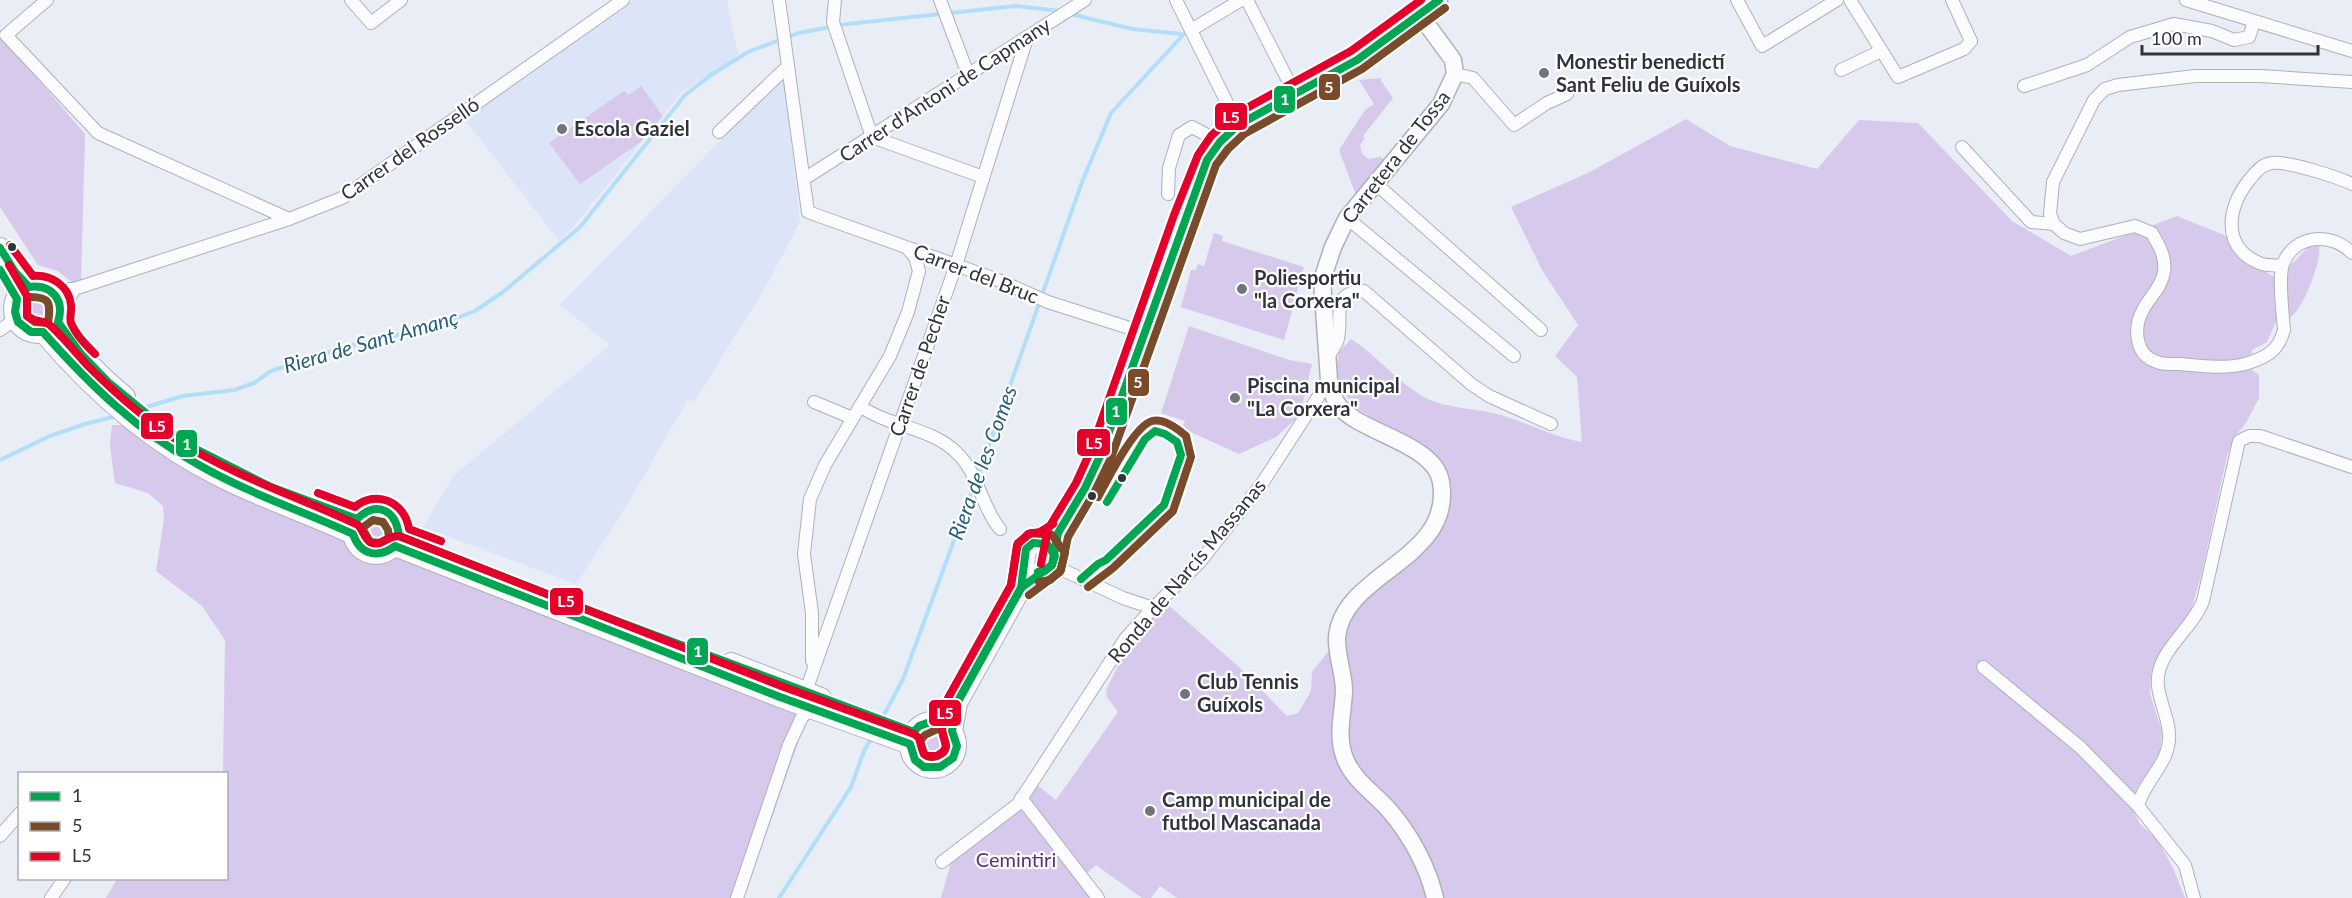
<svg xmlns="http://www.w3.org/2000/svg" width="2352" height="898" font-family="Lato,sans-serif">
<rect width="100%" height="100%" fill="#e9edf6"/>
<g fill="#dce4f8">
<polygon points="638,0 727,0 738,56 682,92 574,226 559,241 463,117 625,3"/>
<polygon points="784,75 800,222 764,290 694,402 688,399 622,514 576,584 423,527 453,476 610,345 560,305"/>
</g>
<g fill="#d6c9ec">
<polygon points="0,35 85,134 81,283 74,284 58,271 38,265 0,207"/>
<polygon points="1381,78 1381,81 1393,98 1363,136 1365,138 1360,145 1362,154 1368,159 1380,157 1387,160 1357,198 1339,150 1365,110 1374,104 1359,80"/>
<polygon points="641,86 663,116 642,141 580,184 549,143 624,91 629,95"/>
<path d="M1686 119 1730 146 1817 169 1859 120 1918 123 2012 221 2071 256 2177 216 2224 235 2260 269 2273 276 2295 261 2309 246H2319C2322 261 2304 306 2292 316 2288 320 2280 322 2275 324L2267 342 2252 350 2249 368 2259 375V398L2246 423 2235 436 2227 456 2202 572 2191 611 2151 671 2150 694 2162 732 2160 753 2137 788 2131 806 2140 824 2157 839 2173 868 2185 898H1177L1160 886 1151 898H1142L1096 865 1087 873 1027 798 1036 784 1056 800 1118 712 1107 697 1106 690 1136 630 1165 602 1240 668 1287 716 1298 713 1311 691 1312 672 1332 647 1353 614 1361 603 1440 530 1450 500V475L1435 454 1354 407 1342 389 1336 371 1339 352 1351 339C1376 355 1394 378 1419 394 1443 410 1477 407 1504 416 1530 424 1554 437 1582 442L1577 377 1555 356 1578 325 1542 270 1511 207 1590 172Z"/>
<polygon points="1214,233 1223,236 1222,241 1304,267 1284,340 1181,307 1191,270 1196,270 1198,264 1204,266"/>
<circle cx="37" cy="309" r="14"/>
<polygon points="1189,326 1289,360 1312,364 1300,415 1276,437 1239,454 1182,428 1185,421 1161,413"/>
<polygon points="112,425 130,425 340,533 359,555 374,560 403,557 807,717 744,898 106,898 117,879 226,878 226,774 223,773 225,640 202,606 156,571 164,519 163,506 148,493 115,483 110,446"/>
<circle cx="376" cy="531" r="15"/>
<circle cx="932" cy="745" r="15"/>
<polygon points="1024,806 1093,898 941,898 951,862"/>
</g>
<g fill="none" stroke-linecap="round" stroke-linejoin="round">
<g stroke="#b3def9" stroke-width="4">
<polyline points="1071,14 1132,29 1182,34"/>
<polyline points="133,411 183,396 234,390 254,383 271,371 348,346 433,327 475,311 503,292 580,227 685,95 711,75 748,52 798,33 847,24 1015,6 1061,11"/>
<polyline points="0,460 50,436 85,424 117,416"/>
<polyline points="977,479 1082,182 1111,113 1185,33"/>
<polyline points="878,726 903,679 974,486"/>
<polyline points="779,898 851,787 864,751 873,736"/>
</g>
<g stroke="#aeb1b9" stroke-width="14">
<g id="street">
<polyline points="47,0 6,35 98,133 289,219"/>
<polyline points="351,0 371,23 401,0"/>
<polyline points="779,0 808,212 998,280 1048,302 1145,333"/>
<polyline points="835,0 833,22 872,137 983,177"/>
<polyline points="940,0 968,74"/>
<polyline points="1176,0 1238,125"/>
<polyline points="1247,0 1295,94"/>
<polyline points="1737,0 1762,46 1837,0"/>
<polyline points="1850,0 1898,77 1964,49 1971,41 1952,0"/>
<polyline points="2186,0 2352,51"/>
<polyline points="1191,30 1241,0"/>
<polyline points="1841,70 1881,51"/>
<polyline points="1455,74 1473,78 1514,125 1547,103 1567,94"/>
<path d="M2352 82 2260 76H2195L2118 85 2105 89 2094 100 2053 182 2050 214 2054 224 2064 233 2080 239 2135 226 2152 233C2159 246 2166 256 2164 272 2162 286 2151 296 2144 308 2133 326 2134 355 2157 362 2164 365 2173 364 2180 364 2202 366 2224 369 2245 364 2265 358 2278 352 2284 330 2283 315 2278 278 2283 264 2294 235 2331 231 2352 253"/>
<polyline points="2024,86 2087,65 2130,37 2174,24 2212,31 2234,40 2249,37 2254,22"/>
<polyline points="719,132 788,66"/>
<polyline points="1962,147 2031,222 2054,224"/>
<polyline points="804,179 1085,0"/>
<polyline points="1375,183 1541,330"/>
<polyline points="1168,194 1169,168 1179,135 1192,127 1220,142"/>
<polyline points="1347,218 1514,356"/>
<path d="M2282 266C2275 265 2266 266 2259 263 2220 246 2228 206 2250 179 2256 172 2262 164 2272 163 2288 161 2337 177 2352 184"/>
<polyline points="52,289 74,289 289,219 342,198 623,0"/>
<polyline points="61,301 71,295 74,289"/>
<polyline points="0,330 17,318"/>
<path d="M1327 358C1330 353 1335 347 1337 342 1345 320 1327 292 1364 291L1471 384 1489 396 1551 424"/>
<polyline points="814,402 850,417"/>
<path d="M860 406C889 427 931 427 957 453 979 474 981 506 1000 529"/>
<polyline points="1052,565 1123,598 1153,608"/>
<polyline points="812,661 812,613 804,554 810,499 825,465 890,356 908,312 919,271 915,257 907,248"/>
<polyline points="1983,667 2080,747 2138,806"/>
<polyline points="806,691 956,265 1027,38"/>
<polyline points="1021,798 1098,898"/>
<polyline points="0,836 20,813"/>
<polyline points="942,862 1018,804 1125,639 1153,608 1200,562 1263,482 1329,380"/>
<polyline points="51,898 65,878"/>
<polyline points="737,898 789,745 802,717 812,708"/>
<path d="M2194 898 2185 865 2138 806C2144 781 2167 766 2169 740 2171 717 2153 694 2159 671 2165 646 2193 627 2203 601L2239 441 2249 436H2260L2352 467"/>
</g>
</g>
<g stroke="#aeb1b9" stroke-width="19">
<g id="secondary">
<path d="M1420 15 1453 60 1455 74 1441 104 1347 218 1333 247 1322 280 1329 380C1331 389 1333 398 1338 405 1361 434 1435 443 1441 482 1454 560 1343 572 1337 637 1336 655 1344 673 1344 691 1343 716 1335 739 1347 763 1356 782 1375 794 1389 810 1410 834 1428 867 1435 898"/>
<polyline points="1053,551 1058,533 1085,488 1101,454 1184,219 1207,160 1220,142 1238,125 1357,60 1439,0"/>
</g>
</g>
<g stroke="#aeb1b9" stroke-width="22">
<g id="primary">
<polyline points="0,248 15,272 29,287"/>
<circle cx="38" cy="309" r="24"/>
<path d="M58 322C75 352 99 375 125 397"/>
<path d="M43 332C93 391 153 444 223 478 265 499 310 514 353 534"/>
<polyline points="320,506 357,519"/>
<circle cx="376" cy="531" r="23"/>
<polyline points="395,546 780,697 910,744"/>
<polyline points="731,663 821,698"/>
<circle cx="933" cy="745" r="23"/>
<polyline points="952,731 957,703 1021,588 1026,549 1033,543 1047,544 1055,556 1049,569 1041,572 1021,588"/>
</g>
</g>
<use href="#street" stroke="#fcfcfe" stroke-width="12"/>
<use href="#secondary" stroke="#fcfcfe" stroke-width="16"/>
<use href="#primary" stroke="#fcfcfe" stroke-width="20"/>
<g stroke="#fff" stroke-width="12">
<g id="bus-1">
<path d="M0 248 15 272 29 287C52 284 65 300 58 322L81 354 108 382 158 423 190 446 271 487 357 519C377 500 396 510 399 536L598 614 914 732 919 726 933 721 957 703"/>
<path d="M0 270 17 299 15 312 18 322 31 332H43C88 383 138 432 199 465 248 493 302 511 353 534 360 555 378 559 395 546L780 697 910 744 915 760 924 767H940L953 758 957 746 952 731 957 703"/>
<polygon points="1033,543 1047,544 1055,556 1052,565 1021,588 1026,549"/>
<polyline points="1038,572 1045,571 1052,565 1058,533 1085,488 1101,454 1207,160 1220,142 1238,125 1357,60 1439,0"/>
<polyline points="1081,579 1098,564 1106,560 1164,505 1181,455 1177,442 1165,434 1155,431 1145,439 1107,502"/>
<polyline points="957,703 1021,588"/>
<polyline points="957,703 1021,588"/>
</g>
</g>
<g stroke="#fff" stroke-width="12">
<g id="bus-2">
<path d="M27 297C50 296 51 302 48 323L35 322 27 316Z"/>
<polygon points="373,520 383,522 388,530 389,538 380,543 370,542 362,528"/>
<polyline points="1039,582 1050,580 1061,570 1068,537 1094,493 1111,458 1216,165 1228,149 1244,134 1362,69 1445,8"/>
<polyline points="1011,585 1018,543 1031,533 1052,535 1065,553 1060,572 1029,595"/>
<path d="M1088 587 1113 568 1173 511 1191 457 1186 436C1178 429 1163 418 1152 421 1134 426 1108 479 1098 497"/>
<path d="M942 727C941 734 946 741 946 747 945 755 931 760 925 755 922 752 921 745 920 741L925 735Z"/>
</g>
</g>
<g stroke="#fff" stroke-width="12">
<g id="bus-3">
<path d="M10 245 33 276C51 274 69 286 71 305 72 311 69 318 71 323 76 335 86 345 95 354"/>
<path d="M9 265 27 296V316C38 324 44 319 51 326 64 338 76 353 88 366 116 394 147 421 180 442 236 477 299 497 358 525 363 530 364 538 370 542 380 548 388 535 399 536L784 687 914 734 919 738 924 754 928 756H937L944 751 946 746 942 730 947 700 1011 585 1017 545 1028 534 1040 532 1053 524"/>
<path d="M318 493 355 507C376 489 405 502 409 529L441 541"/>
<polyline points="1041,564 1048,529 1076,483 1091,450 1174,215 1198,155 1211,136 1232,116 1351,51 1421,0"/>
</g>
</g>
<use href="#bus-1" stroke="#00a651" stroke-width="8"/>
<use href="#bus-2" stroke="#7a4b2a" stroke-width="8"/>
<use href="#bus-3" stroke="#e4002b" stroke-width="8"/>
</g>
<g fill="#71747d" stroke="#fff" stroke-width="2">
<circle cx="1544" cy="73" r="6"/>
<circle cx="562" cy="129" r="6"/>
<circle cx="1242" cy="289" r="6"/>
<circle cx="1235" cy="398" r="6"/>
<circle cx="1185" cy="694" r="6"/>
<circle cx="1150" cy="811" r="6"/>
</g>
<g fill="#30333c" stroke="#fff" stroke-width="2">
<circle cx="12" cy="247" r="5"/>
<circle cx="1122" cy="478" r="5"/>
<circle cx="1092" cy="496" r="5"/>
</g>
<g text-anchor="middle" stroke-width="4.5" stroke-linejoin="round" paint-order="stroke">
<g font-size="20" font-weight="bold" fill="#30333c" stroke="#fff" text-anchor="start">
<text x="1556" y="69">Monestir benedictí<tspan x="1556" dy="23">Sant Feliu de Guíxols</tspan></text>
<text x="574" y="136">Escola Gaziel</text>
<text x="1254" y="285">Poliesportiu<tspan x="1254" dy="23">"la Corxera"</tspan></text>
<text x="1247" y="393">Piscina municipal<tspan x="1247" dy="23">"La Corxera"</tspan></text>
<text x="1197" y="689">Club Tennis<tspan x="1197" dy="23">Guíxols</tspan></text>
<text x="1162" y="807">Camp municipal de<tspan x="1162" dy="23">futbol Mascanada</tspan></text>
</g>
<g font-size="20" fill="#30333c" stroke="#fff">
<text transform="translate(945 90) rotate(-33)" y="7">Carrer d'Antoni de Capmany</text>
<text transform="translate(410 149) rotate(-35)" y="7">Carrer del Rosselló</text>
<text transform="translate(1396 157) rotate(-52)" y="7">Carretera de Tossa</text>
<text transform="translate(976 274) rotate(21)" y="7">Carrer del Bruc</text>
<text transform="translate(920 366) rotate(-71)" y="7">Carrer de Pecher</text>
<text transform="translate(1187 571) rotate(-50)" y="7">Ronda de Narcís Massanas</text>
</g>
<g font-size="20" fill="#5a307c" stroke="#fff">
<text x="1016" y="867">Cemintiri</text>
</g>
<g font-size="21" font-style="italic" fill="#265e7c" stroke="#fff">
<text transform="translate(371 342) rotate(-16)" y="7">Riera de Sant Amanç</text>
<text transform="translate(983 463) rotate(-70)" y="7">Riera de les Comes</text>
</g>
</g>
<g stroke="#fff" stroke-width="2">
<rect x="1318" y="73" width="23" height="28" rx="6" fill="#7a4b2a"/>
<rect x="1273" y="85" width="23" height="29" rx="6" fill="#00a651"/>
<rect x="1214" y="102" width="34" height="29" rx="6" fill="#e4002b"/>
<rect x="1127" y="368" width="23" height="29" rx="6" fill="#7a4b2a"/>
<rect x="1105" y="397" width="23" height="29" rx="6" fill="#00a651"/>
<rect x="140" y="412" width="34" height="28" rx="6" fill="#e4002b"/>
<rect x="1076" y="428" width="35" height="29" rx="6" fill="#e4002b"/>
<rect x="175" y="429" width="23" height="29" rx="6" fill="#00a651"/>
<rect x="549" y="587" width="35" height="29" rx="6" fill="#e4002b"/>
<rect x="686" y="637" width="23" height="29" rx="6" fill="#00a651"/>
<rect x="928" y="699" width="34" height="28" rx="6" fill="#e4002b"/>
</g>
<g font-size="16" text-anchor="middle" font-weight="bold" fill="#fff">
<text x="1329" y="93">5</text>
<text x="1285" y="105">1</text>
<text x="1231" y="123">L5</text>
<text x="1138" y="388">5</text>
<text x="1116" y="417">1</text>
<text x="157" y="432">L5</text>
<text x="1094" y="449">L5</text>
<text x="187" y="450">1</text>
<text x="566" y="607">L5</text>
<text x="698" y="657">1</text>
<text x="945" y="719">L5</text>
</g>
<rect x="18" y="772" width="210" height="108" fill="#ffffff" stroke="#acadb1" stroke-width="1.5"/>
<rect x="30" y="792" width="30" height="9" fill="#00a651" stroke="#acadb1" stroke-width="1.5"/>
<text x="72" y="802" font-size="18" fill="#30333c">1</text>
<rect x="30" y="822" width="30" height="9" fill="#7a4b2a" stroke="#acadb1" stroke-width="1.5"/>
<text x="72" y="832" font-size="18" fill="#30333c">5</text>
<rect x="30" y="852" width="30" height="9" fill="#e4002b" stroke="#acadb1" stroke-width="1.5"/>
<text x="72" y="862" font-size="18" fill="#30333c">L5</text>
<path d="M2142 45v9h176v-9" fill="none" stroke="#30333c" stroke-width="3"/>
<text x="2151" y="45" font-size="18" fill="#30333c" stroke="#ffffff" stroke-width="4.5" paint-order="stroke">100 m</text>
</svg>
